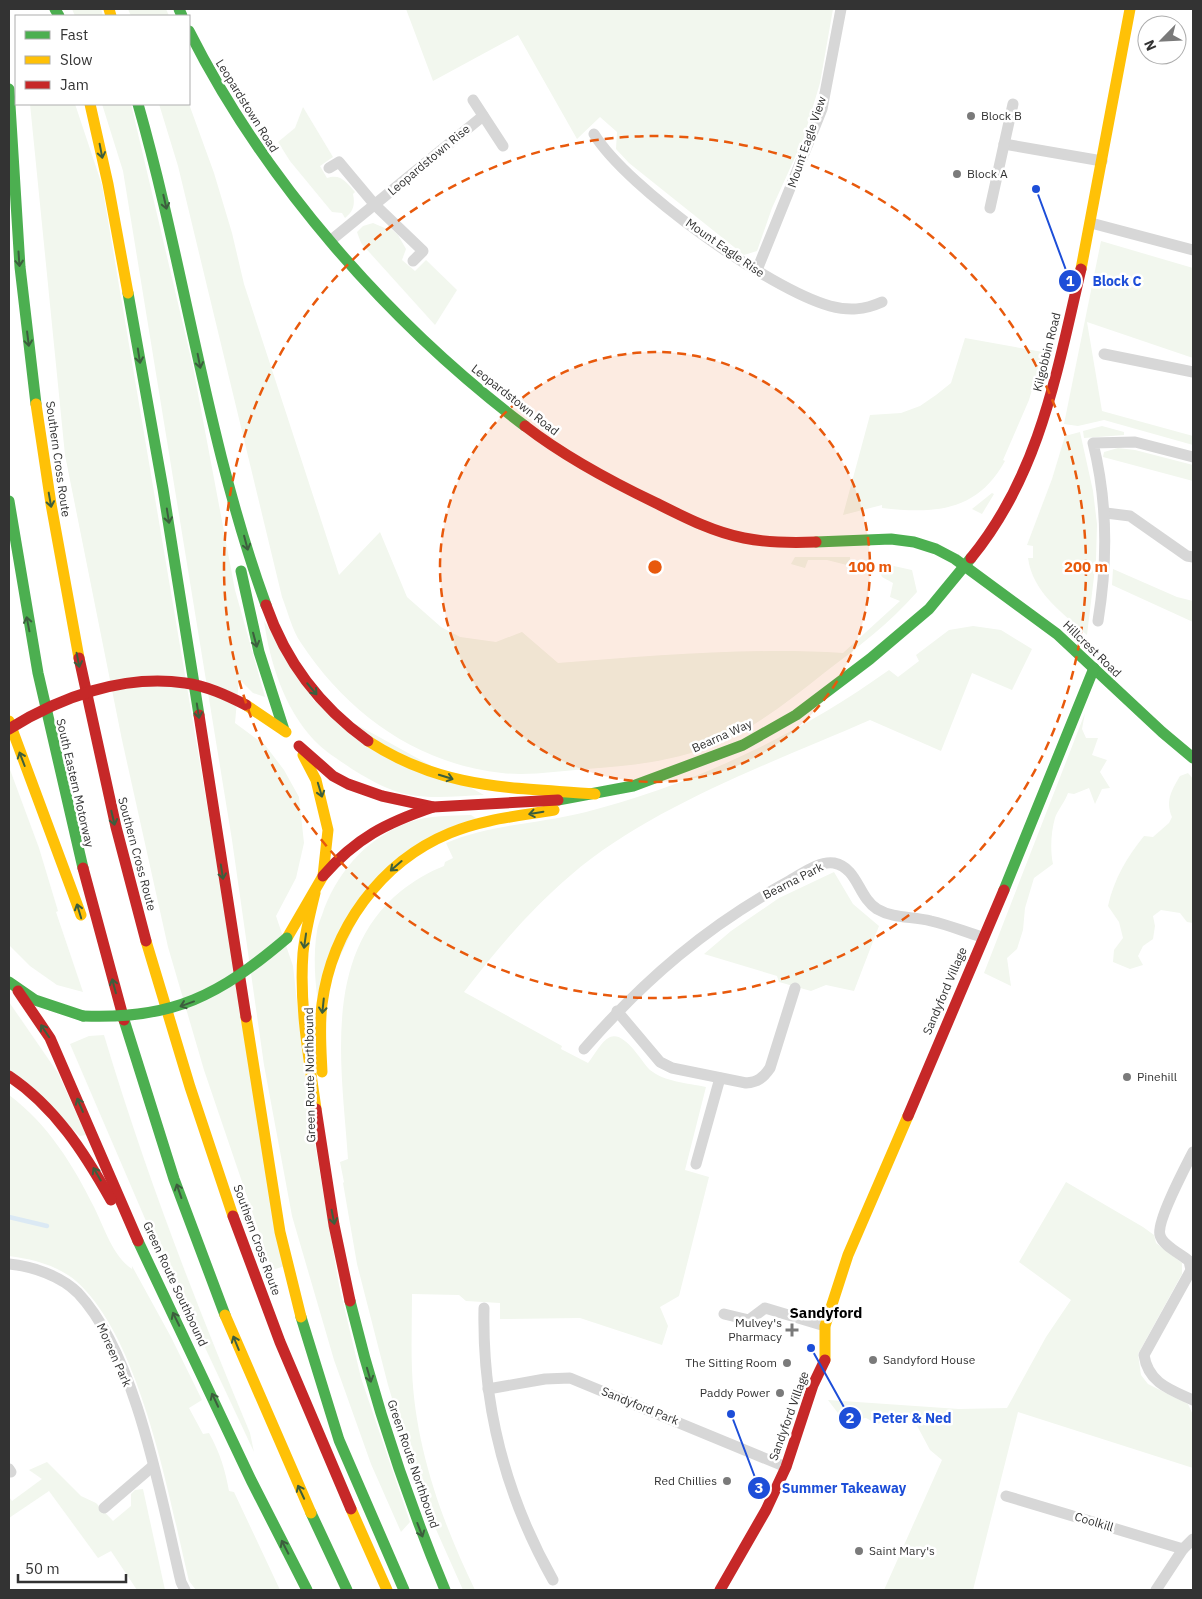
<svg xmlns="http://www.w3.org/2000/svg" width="1202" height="1599" font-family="'IBM Plex Sans',sans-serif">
<rect width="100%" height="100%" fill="#fff"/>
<g fill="#f2f7ee">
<polygon points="72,9 101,9 103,16 75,16"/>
<polygon points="128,9 166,9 169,16 131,16"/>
<polygon points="406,9 833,9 820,83 803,140 772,208 757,251 744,255 629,163 616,149 617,132 600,117 577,139 518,35 433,81"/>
<polygon points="30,104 75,104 102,185 285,1266 272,1270 204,1070 168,947 122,740 65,455"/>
<polygon points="102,104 131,104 193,367 235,590 265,697 253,693 239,679 235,723 265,745 284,770 299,797 304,843 296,878 276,916 293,966 308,1103 339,1285 361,1378 410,1522 401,1532 371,1464 334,1360 292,1216 264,1065 232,840 123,171"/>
<path d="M159 104H189L214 173 232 233 244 284 339 575 380 532 407 597 441 627 460 637 496 642 522 632 558 663C653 656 748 647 843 653L900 601 890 597 893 583 882 577 878 567 880 563 912 570 917 592C890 623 857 648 824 673 790 700 758 726 718 743 678 761 630 766 586 769 559 771 529 776 502 773 417 764 347 713 301 643 292 630 288 612 282 597L178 166Z"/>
<path d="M303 107 333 157 320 166 327 178C341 173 347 183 355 192L353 194C355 204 354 211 345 218L342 213 332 212 290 161 278 142 295 128Z"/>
<polygon points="373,223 387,229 389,227 398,235 406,249 402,260 415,271 426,260 457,290 435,325 361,243 357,232 363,226"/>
<polygon points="1101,241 1193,268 1193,358 1087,322 1102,411 1193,436 1193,445 1104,420 1078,426 1064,424"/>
<path d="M965 338 1043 352 1029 400 1003 460 1005 461C977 512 934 514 882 508V505L843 515 870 415 901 413 920 406 936 395 951 383Z"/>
<polygon points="1102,426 1124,432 1124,435 1084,438 1083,431"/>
<path d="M1080 432 1093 491 1097 524 1096 560 1087 635C1062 612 1033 593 1028 558H1033V546L1027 545 1052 479 1065 436Z"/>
<polygon points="1118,448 1135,450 1193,465 1193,481 1103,457 1104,452"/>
<polygon points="992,493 994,494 982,514 972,509"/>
<polygon points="795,557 850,557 851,566 827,560 808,560 805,568 791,564"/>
<polygon points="1113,569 1177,597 1193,601 1193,622 1112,585"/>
<path d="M264 621 314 701 484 795C459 796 435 799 411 795 390 792 370 780 352 769 339 760 324 751 313 739 284 707 270 663 264 621Z"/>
<path d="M973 626 1001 630 1032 649 1012 690 972 673 941 751 870 720C774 762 651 806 571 875 529 911 498 948 464 992L562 1046 561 1049 588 1063C594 1056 601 1041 610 1037 625 1031 641 1061 650 1070 665 1082 687 1083 706 1087L685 1170 709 1177 679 1296 660 1307 668 1326 662 1345 580 1318 500 1319V1303L466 1301 459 1295 412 1294C412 1319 411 1345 412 1370 415 1447 442 1522 475 1590H463L434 1525 406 1445 388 1385 357 1264 343 1183 344 1182 340 1162 348 1159C342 1069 321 956 401 891 414 881 428 872 444 866L445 862 453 858 446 843C491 824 539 824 586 812 695 784 798 735 889 670L898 677 919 661 916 655 949 630Z"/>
<path d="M1085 713 1082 729 1086 738H1098L1092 755 1107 760 1100 772 1110 788 1102 789 1095 804 1089 788 1074 794 1068 793C1065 802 1057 811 1055 818 1051 832 1050 850 1053 864L1034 878 1025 908 1023 930 1017 949 1007 958 1011 986 984 973Z"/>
<polygon points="9,767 39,848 58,911 56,912 83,992 57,985 30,966 9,945"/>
<path d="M1188 773 1193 779V923L1187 922 1180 913 1161 910 1153 916 1155 926 1153 939 1143 946 1138 956 1143 965 1130 969 1113 962 1114 950 1123 938 1119 922 1108 906C1114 879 1127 857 1144 836L1153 837 1169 823 1172 817C1165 800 1172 790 1180 776Z"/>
<path d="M471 815 477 819 377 877 318 1004C315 980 313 955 317 931 318 924 322 916 324 909 340 868 369 837 410 822 430 815 451 816 471 815Z"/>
<polygon points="834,872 853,904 879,926 854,991 826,985 811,991 779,982 777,976 704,954 731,931 779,898"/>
<polygon points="9,1002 58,1073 86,1135 80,1136 9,1071"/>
<path d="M104 1035C145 1172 195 1302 250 1433L254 1452 149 1228 70 1044 89 1036Z"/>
<path d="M9 1095C48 1124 73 1165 94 1207 105 1229 112 1255 132 1269V1266L171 1337 202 1400 189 1408 203 1434 209 1433C220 1453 225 1469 229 1491L234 1492 280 1590H196L189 1581C169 1498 141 1338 76 1281 57 1265 32 1259 9 1256Z"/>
<polygon points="1066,1182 1143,1227 1154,1235 1156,1243 1182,1263 1182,1274 1138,1354 1141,1375 1148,1384 1188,1404 1193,1415 1193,1468 1018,1412 973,1590 884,1590 942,1460 930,1450 914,1420 909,1417 877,1424 866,1418 844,1421 828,1400 959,1409 1007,1408 1046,1337 1071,1300 1019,1262"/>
<polygon points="47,1462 81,1496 96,1503 113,1521 131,1506 131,1494 135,1490 143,1489 165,1590 137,1590 111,1551 98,1558 49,1491 9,1518 9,1497 12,1501 42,1479 29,1470"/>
</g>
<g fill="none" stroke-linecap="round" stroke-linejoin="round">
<polyline stroke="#dbe9f4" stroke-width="4.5" points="9,1217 47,1226"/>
<g stroke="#d7d7d7" stroke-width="11">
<polyline points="473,100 503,146"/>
<path d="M594 134C627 188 769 289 830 306 849 311 864 310 882 302"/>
<polyline points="1004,144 1102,161"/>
<polyline points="329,168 339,162 375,205 423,251 413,261"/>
<polyline points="990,208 1013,104"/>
<polyline points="1091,223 1193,250"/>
<polyline points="330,241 483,116"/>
<polyline points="757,270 822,109 841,9"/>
<polyline points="1104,354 1193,372"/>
<polyline points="1106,513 1130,516 1187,556 1193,557"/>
<path d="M1098 621C1108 560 1108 503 1093 443L1135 442 1193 457"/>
<path d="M617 1011 660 1062 672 1068 746 1083C758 1082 763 1078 770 1068L795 988"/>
<path d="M584 1049C645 979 707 926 789 881 802 874 818 861 834 863 858 868 858 897 877 909 894 919 912 916 931 921 949 925 965 932 982 937"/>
<path d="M1193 1152C1186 1166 1156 1222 1160 1235 1162 1245 1181 1254 1189 1261L1191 1270 1144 1355C1148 1383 1171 1390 1193 1400"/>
<polyline points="696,1164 720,1078"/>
<path d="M9 1264C32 1266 61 1276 78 1293 137 1356 161 1498 181 1582L185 1590"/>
<path d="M484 1308C482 1405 505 1495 553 1580"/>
<polyline points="724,1314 749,1320 765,1308 825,1326"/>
<polyline points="488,1389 545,1379 570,1378 786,1467"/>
<polyline points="9,1469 11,1472"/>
<polyline points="1006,1496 1183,1549"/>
<polyline points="104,1508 153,1466"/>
<polyline points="1156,1590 1183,1549 1193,1539"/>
</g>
<g stroke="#4caf50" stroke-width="11">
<polyline points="55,9 59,16"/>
<polyline points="179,9 182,16"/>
<path d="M189 31C265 182 390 324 525 426"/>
<polyline points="9,89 20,267 36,404"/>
<path d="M138 104C185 269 207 443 266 605"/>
<polyline points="128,293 163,489 199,715"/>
<polyline points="9,501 38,673 83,868"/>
<polyline points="816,542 891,539 914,542 936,549 955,559 1057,634 1162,732 1193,758"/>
<polyline points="241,571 259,652 284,730"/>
<polyline points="558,800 633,786 743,745 796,715 870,659 929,609 971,558"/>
<polyline points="1004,890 1094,668"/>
<polyline points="9,982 35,1000 83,1016"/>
<polyline points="124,1020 174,1179 225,1315"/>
<polyline points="138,1241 251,1480 307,1590"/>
<path d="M350 1301C374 1400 406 1496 445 1590"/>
<polyline points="301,1317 339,1440 404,1590"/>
<polyline points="311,1513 347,1590"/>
</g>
<g stroke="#ffc107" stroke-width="11">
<polyline points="109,9 111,16"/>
<polyline points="90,104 108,184 128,293"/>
<polyline points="1081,269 1130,9"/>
<polyline points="36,404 51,504 79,658"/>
<polyline points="246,705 286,732"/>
<polyline points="9,721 81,915"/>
<path d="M368 741C444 790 509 787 595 794"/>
<path d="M315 893C310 913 305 933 303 953 299 1005 309 1058 316 1109"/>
<polyline points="287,938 323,876 328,830 316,780 303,755"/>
<polyline points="146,941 190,1087 233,1216"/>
<polyline points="246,1017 280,1232 301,1317"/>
<path d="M322 1072C321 1050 319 1026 322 1004 332 929 380 862 450 833 483 819 519 816 554 810"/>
<polyline points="225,1315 311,1513"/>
<polyline points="825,1360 825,1326 848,1255 908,1116"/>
<polyline points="351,1509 387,1590"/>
</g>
<g stroke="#c62828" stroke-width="11">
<path d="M525 426C565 457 610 481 656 503 684 517 713 532 744 538 768 543 791 543 816 542"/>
<path d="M971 558C1040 474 1057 371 1081 269"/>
<path d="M266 605C286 662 319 706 368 741"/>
<polyline points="79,658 116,827 146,941"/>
<polyline points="199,715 246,1017"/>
<polyline points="299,746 333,776 348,784 382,796 433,807 558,800"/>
<polyline points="83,868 124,1020"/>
<path d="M323 876C356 838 386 823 433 807"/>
<polyline points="18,991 50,1038 138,1241"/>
<path d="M9 1076C55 1107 84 1152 111 1200"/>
<polyline points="316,1109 334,1225 350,1301"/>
<polyline points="908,1116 1004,890"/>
<polyline points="233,1216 280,1342 351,1509"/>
<polyline points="720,1590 766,1510 786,1467 813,1385 825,1360"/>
</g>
<path stroke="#4caf50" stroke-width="11" d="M83 1016C173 1020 220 995 287 938"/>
<path stroke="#c62828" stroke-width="11" d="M9 729C60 697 124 674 185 683 207 686 226 695 246 705"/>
</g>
<defs><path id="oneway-shaft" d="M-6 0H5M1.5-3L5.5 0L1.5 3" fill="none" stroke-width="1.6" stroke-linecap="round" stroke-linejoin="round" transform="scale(1.25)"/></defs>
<g stroke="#3c5e3d">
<use href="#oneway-shaft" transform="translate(101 151) rotate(79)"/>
<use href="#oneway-shaft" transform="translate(165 202) rotate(77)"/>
<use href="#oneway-shaft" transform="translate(19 259) rotate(86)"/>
<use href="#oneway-shaft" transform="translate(28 339) rotate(83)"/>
<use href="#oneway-shaft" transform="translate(139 356) rotate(81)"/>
<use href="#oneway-shaft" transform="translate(199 361) rotate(79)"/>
<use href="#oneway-shaft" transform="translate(50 500) rotate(80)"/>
<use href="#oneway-shaft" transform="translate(168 516) rotate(81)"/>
<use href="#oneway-shaft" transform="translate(246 543) rotate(75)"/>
<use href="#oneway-shaft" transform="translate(28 624) rotate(-101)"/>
<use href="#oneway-shaft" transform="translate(255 640) rotate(75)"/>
<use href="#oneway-shaft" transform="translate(78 660) rotate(79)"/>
<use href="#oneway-shaft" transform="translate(312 689) rotate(50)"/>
<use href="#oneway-shaft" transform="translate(198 711) rotate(81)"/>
<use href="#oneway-shaft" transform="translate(22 759) rotate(-111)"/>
<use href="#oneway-shaft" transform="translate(446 777) rotate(17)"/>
<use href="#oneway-shaft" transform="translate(320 790) rotate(73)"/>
<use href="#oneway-shaft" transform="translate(536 813) rotate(170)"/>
<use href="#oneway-shaft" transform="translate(113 818) rotate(77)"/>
<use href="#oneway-shaft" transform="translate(396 866) rotate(139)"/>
<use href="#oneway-shaft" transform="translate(222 872) rotate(81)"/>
<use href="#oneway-shaft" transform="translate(79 911) rotate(-107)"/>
<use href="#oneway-shaft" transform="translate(305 941) rotate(98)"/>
<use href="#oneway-shaft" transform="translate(114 986) rotate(-105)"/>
<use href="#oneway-shaft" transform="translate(187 1004) rotate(160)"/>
<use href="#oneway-shaft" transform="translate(323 1006) rotate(96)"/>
<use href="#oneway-shaft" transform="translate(45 1031) rotate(-124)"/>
<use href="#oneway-shaft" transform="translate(80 1105) rotate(-113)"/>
<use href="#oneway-shaft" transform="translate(97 1174) rotate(-120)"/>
<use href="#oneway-shaft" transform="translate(179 1191) rotate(-109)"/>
<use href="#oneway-shaft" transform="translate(333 1217) rotate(79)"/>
<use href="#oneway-shaft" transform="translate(176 1319) rotate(-116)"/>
<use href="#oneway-shaft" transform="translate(236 1343) rotate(-112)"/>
<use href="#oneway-shaft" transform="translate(369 1375) rotate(74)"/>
<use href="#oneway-shaft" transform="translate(215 1400) rotate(-115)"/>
<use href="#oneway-shaft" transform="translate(301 1492) rotate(-115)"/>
<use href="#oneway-shaft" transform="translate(420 1530) rotate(69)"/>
<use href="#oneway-shaft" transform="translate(285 1547) rotate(-117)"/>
</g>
<circle cx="655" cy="567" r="215" fill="#e8590c" fill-opacity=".12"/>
<g fill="none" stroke="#e8590c" stroke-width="2.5" stroke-dasharray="9 6">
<circle cx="655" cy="567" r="215"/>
<circle cx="655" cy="567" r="431"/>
</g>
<g fill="#7a7a7a" stroke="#fff" stroke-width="2">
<circle cx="971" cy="116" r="5"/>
<circle cx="957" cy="174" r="5"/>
<circle cx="1127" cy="1077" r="5"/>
<path d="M789.5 1322.5h5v5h5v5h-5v5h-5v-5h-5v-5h5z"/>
<circle cx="873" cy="1360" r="5"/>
<circle cx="787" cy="1363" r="5"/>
<circle cx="780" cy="1393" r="5"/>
<circle cx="727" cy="1481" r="5"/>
<circle cx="859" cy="1551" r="5"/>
</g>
<g text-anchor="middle" stroke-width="5" stroke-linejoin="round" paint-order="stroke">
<g font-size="12" fill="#333" stroke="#fff">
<text transform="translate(247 106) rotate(58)" y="4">Leopardstown Road</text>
<text transform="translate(807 142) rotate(-71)" y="4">Mount Eagle View</text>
<text transform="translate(429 160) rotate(-40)" y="4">Leopardstown Rise</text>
<text transform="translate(725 248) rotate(35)" y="4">Mount Eagle Rise</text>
<text transform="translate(1047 352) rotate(-76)" y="4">Kilgobbin Road</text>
<text transform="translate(515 400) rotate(38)" y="4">Leopardstown Road</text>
<text transform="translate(58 459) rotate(82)" y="4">Southern Cross Route</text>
<text transform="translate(1092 649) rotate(44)" y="4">Hillcrest Road</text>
<text transform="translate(722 736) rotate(-24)" y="4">Bearna Way</text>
<text transform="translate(75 783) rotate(77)" y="4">South Eastern Motorway</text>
<text transform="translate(137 854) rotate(75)" y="4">Southern Cross Route</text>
<text transform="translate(793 881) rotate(-27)" y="4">Bearna Park</text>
<text transform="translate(945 991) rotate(-67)" y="4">Sandyford Village</text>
<text transform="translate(310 1075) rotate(-91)" y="4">Green Route Northbound</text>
<text transform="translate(257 1240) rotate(70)" y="4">Southern Cross Route</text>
<text transform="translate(175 1284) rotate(65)" y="4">Green Route Southbound</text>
<text transform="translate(114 1355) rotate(66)" y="4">Moreen Park</text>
<text transform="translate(640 1406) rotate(22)" y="4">Sandyford Park</text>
<text transform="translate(789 1416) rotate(-70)" y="4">Sandyford Village</text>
<text transform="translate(413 1464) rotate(71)" y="4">Green Route Northbound</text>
<text transform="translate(1094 1522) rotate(17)" y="4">Coolkill</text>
</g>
<g font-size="12" fill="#333" stroke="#fff" text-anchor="start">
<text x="981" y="120">Block B</text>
<text x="967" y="178">Block A</text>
<text x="1137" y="1081">Pinehill</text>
<text x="782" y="1327" text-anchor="end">Mulvey's<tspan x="782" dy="14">Pharmacy</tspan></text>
<text x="883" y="1364">Sandyford House</text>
<text x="777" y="1367" text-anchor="end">The Sitting Room</text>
<text x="770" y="1397" text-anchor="end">Paddy Power</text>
<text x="717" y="1485" text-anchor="end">Red Chillies</text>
<text x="869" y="1555">Saint Mary's</text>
</g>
<g font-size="15" font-weight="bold" fill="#000" stroke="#fff">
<text x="826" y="1318">Sandyford</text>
</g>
</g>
<circle cx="655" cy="567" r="8" fill="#e8590c" stroke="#fff" stroke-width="2.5"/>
<g font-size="15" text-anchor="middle" font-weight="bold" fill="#e8590c" stroke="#fff" stroke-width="5" stroke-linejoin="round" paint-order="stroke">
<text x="870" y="572">100 m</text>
<text x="1086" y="572">200 m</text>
</g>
<path fill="none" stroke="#1d4ed8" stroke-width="2" d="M1036 189L1070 281M811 1348L850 1418M731 1414L759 1488"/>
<g fill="#1d4ed8" stroke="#fff" stroke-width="2">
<circle cx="1036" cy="189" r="5"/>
<circle cx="811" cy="1348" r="5"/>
<circle cx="731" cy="1414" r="5"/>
<circle cx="1070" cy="281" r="12"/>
<circle cx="850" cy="1418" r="12"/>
<circle cx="759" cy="1488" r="12"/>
</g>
<g font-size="15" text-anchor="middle" font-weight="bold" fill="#fff">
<text x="1070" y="286">1</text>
<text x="850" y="1423">2</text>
<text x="759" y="1493">3</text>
</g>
<g font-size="14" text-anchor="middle" font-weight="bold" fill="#1d4ed8" stroke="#fff" stroke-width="5" stroke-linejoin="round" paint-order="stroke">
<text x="1117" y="286">Block C</text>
<text x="912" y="1423">Peter &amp; Ned</text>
<text x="844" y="1493">Summer Takeaway</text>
</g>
<rect width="1202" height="1599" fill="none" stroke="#333333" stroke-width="20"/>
<rect x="15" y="15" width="175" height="90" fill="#ffffff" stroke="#adadad"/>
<rect x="25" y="31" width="25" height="8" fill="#4caf50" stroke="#adadad"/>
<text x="60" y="40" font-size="15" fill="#333333">Fast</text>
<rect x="25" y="56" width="25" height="8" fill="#ffc107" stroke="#adadad"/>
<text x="60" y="65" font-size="15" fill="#333333">Slow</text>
<rect x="25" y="81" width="25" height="8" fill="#c62828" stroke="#adadad"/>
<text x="60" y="90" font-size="15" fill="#333333">Jam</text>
<g transform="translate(1162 40) rotate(246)"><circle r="24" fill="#ffffff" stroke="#adadad"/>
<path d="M0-4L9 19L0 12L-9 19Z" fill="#7a7a7a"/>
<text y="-8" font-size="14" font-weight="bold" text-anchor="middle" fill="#333333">N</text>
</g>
<path d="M18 1574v8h108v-8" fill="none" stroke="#333333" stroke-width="2.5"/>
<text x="25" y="1574" font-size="15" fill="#333333" stroke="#ffffff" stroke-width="4" paint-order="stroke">50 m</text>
</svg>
